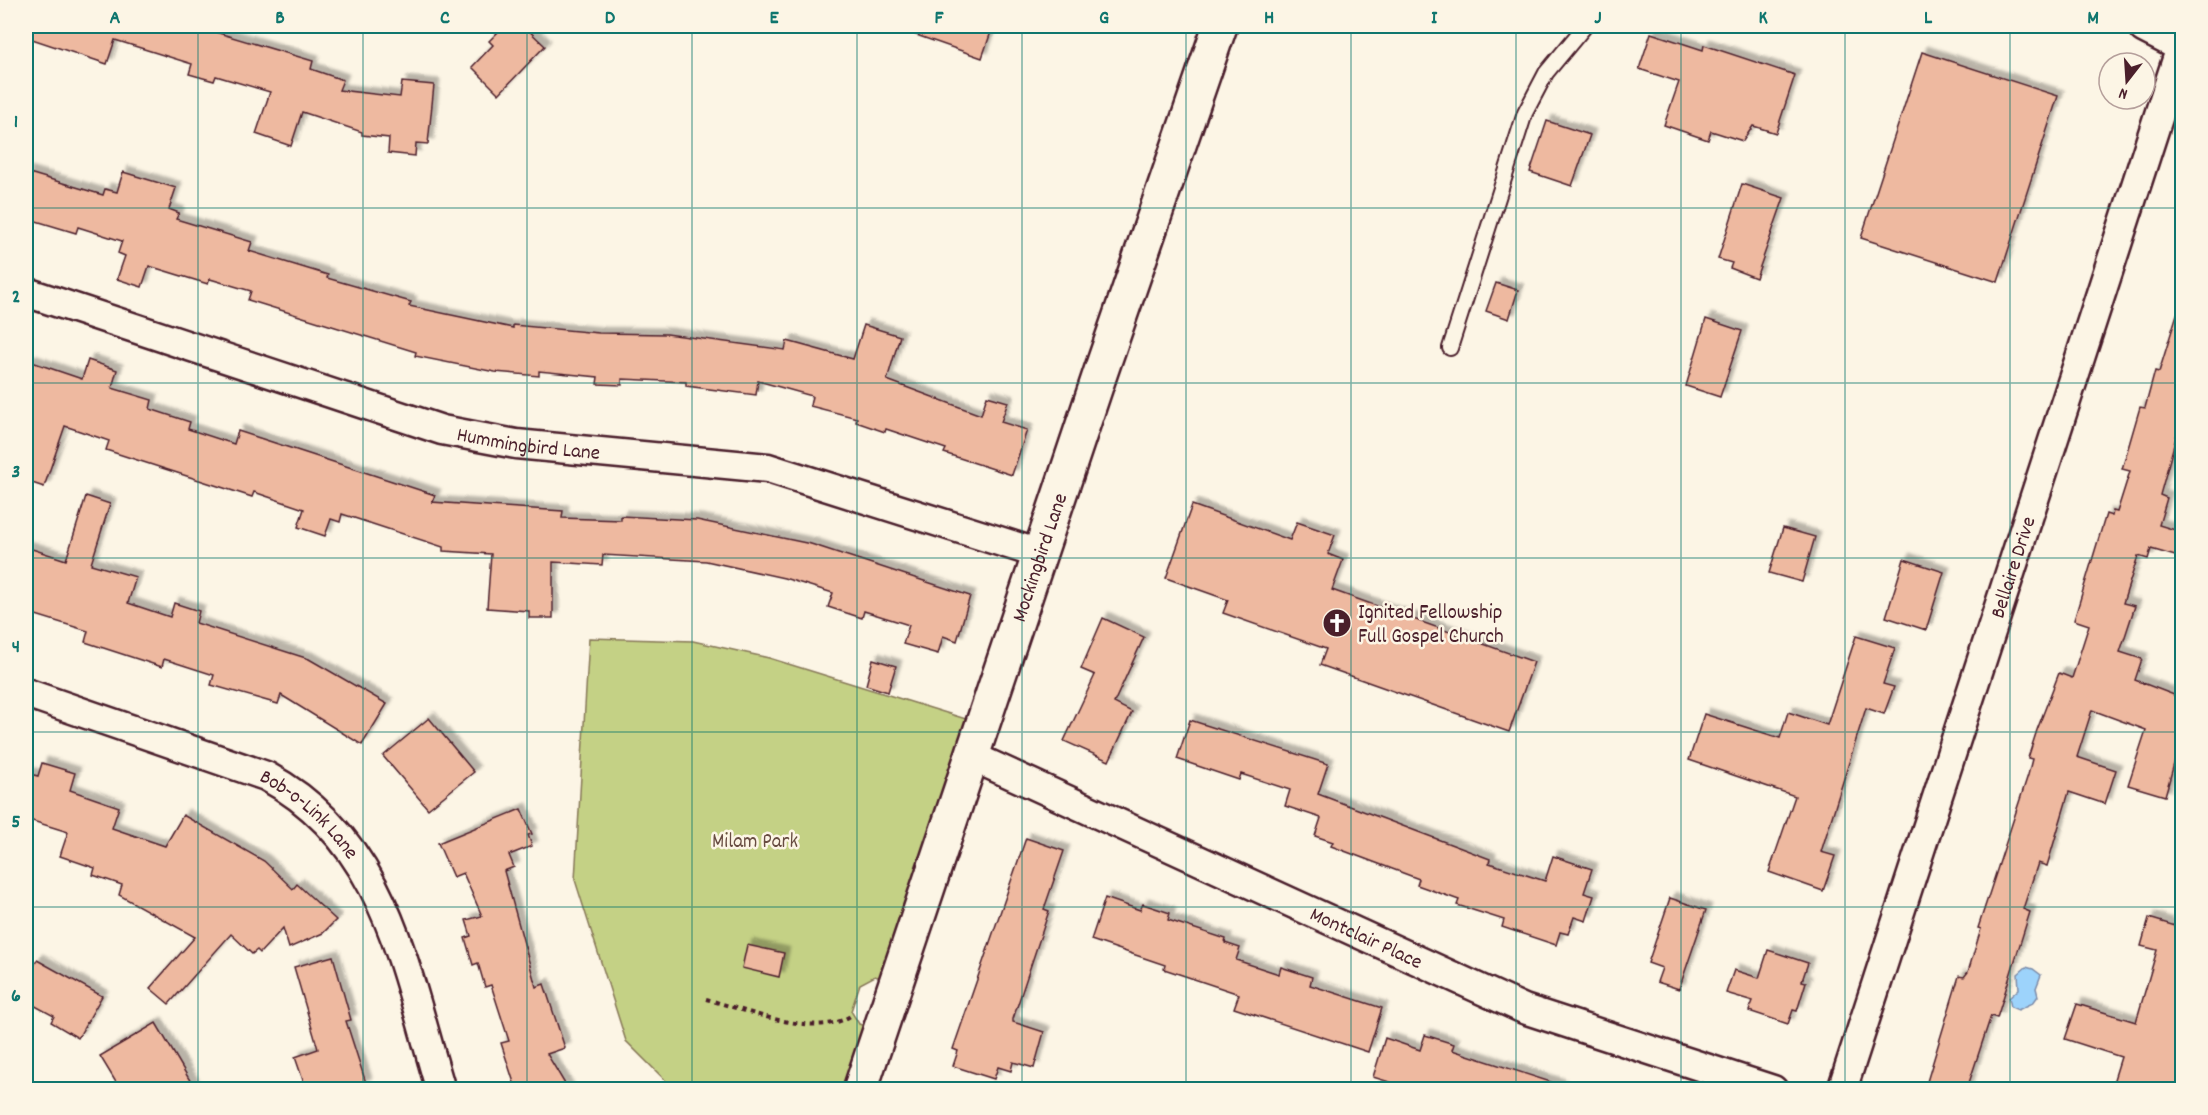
<svg xmlns="http://www.w3.org/2000/svg" width="2208" height="1115" font-family="Dekko,sans-serif">
<defs>
<filter id="shadow"><feDropShadow dx="5.5" dy="-5.5" stdDeviation="1.5" flood-color="#0004"/></filter>
</defs>
<rect width="100%" height="100%" fill="#fcf5e5"/>
<filter id="ink" filterUnits="userSpaceOnUse"><feTurbulence type="fractalNoise" baseFrequency=".0167" numOctaves="2"/><feDisplacementMap in="SourceGraphic" scale="12" xChannelSelector="R" yChannelSelector="G"/><feConvolveMatrix kernelMatrix="1 2 1 2 8 2 1 2 1" color-interpolation-filters="sRGB"/></filter>
<g filter="url(#ink)">
<polygon fill="#c4d185" stroke="#877858" stroke-width="1.5" points="589,638 693,641 769,658 982,724 896,983 875,976 860,984 851,1011 859,1024 880,1031 860,1089 674,1089 626,1041 575,880"/>
<polygon fill="#9dd3fb" stroke="#7c8ba8" stroke-width="1.5" points="2026,967 2033,969 2041,975 2036,988 2038,996 2033,1003 2018,1010 2011,1007 2009,998 2019,989 2018,974"/>
<g fill="#eeb9a0" stroke="#4a1f2b" stroke-width="1.5" filter="url(#shadow)">
<polygon points="26,26 195,26 313,61 311,69 343,80 339,90 400,97 402,82 434,85 428,144 416,143 415,156 388,153 389,138 362,135 362,132 302,112 291,146 256,134 270,92 216,76 214,81 189,74 192,64 115,40 107,64 26,37"/>
<polygon points="504,26 524,26 545,46 499,94 472,67 493,45 489,41"/>
<polygon points="899,26 993,26 982,58 899,29"/>
<polygon points="1651,33 1703,50 1704,45 1795,75 1776,133 1753,126 1743,141 1711,131 1708,140 1664,125 1679,82 1639,69"/>
<polygon points="1922,52 2058,96 1998,282 1861,238"/>
<polygon points="1547,121 1590,135 1572,186 1530,172"/>
<polygon points="26,172 103,195 105,189 117,192 123,172 176,188 169,209 179,213 176,219 252,242 249,251 328,275 327,278 411,302 409,306 513,328 513,325 599,333 667,334 785,350 787,341 853,359 864,325 900,336 887,380 981,415 987,396 1008,402 1001,422 1027,430 1012,475 944,453 946,449 886,429 885,432 856,422 857,418 810,406 812,396 758,381 756,395 686,386 686,382 622,379 622,385 597,384 598,377 539,371 539,376 495,372 415,356 416,352 248,300 251,291 210,279 208,284 149,266 142,287 117,279 125,256 118,253 122,241 78,227 76,233 26,218"/>
<polygon points="1742,184 1784,198 1756,278 1730,268 1732,263 1718,259"/>
<polygon points="1496,283 1518,290 1509,319 1486,311"/>
<polygon points="2177,314 2182,315 2182,416 2160,495 2167,498 2159,525 2182,532 2182,558 2151,549 2148,559 2138,556 2123,603 2135,606 2120,652 2142,659 2135,680 2182,698 2182,735 2165,796 2128,785 2146,730 2092,710 2077,757 2116,770 2105,804 2069,792 2047,866 2038,863 2023,909 2030,912 1997,1018 1991,1016 1967,1089 1943,1089 1926,1085 1959,976 1964,977 1968,972 1981,929 1978,928 2028,775 2032,759 2028,758 2037,730 2059,673 2072,678 2089,625 2074,620 2106,514 2112,516 2113,511 2117,512 2130,471 2122,469 2140,407 2145,408 2155,371 2159,372"/>
<polygon points="1706,319 1742,331 1720,397 1686,386"/>
<polygon points="26,360 82,379 88,360 117,370 112,388 152,400 150,409 190,422 188,429 234,444 238,431 435,495 432,502 563,511 562,518 621,520 621,516 697,520 811,544 970,596 957,641 943,636 938,654 903,644 909,625 864,611 862,618 828,607 833,593 784,578 706,561 603,555 602,565 553,562 553,618 529,618 529,611 487,608 491,554 443,551 443,547 342,514 340,522 331,519 325,536 298,527 304,509 254,492 252,497 106,450 109,441 65,426 44,487 26,481"/>
<polygon points="86,496 110,504 91,564 136,577 128,603 170,617 174,603 199,611 196,623 309,659 387,704 362,745 281,695 278,704 211,685 214,675 164,659 162,667 85,642 88,631 26,612 26,547 66,560"/>
<polygon points="1192,505 1290,540 1297,522 1335,535 1328,554 1343,560 1332,590 1534,662 1509,732 1320,665 1326,649 1223,613 1228,600 1166,578"/>
<polygon points="1783,528 1815,537 1802,582 1769,573"/>
<polygon points="1904,559 1944,572 1926,630 1886,617"/>
<polygon points="1103,618 1144,637 1114,703 1132,712 1109,761 1064,741 1095,675 1081,669"/>
<polygon points="1856,636 1895,648 1883,684 1894,687 1884,714 1866,708 1821,852 1835,856 1823,891 1769,872 1795,796 1689,760 1704,714 1780,738 1788,712 1827,725"/>
<polygon points="873,659 896,666 888,692 866,685"/>
<polygon points="429,718 474,772 428,809 383,756"/>
<polygon points="1190,720 1328,764 1318,794 1490,859 1489,863 1545,881 1553,856 1592,869 1584,893 1594,896 1586,921 1574,917 1568,934 1560,932 1556,945 1502,927 1504,920 1457,905 1459,900 1417,885 1419,879 1331,846 1333,842 1315,836 1321,818 1285,806 1290,790 1241,774 1239,780 1177,759"/>
<polygon points="42,763 75,773 70,790 119,807 112,828 165,846 183,815 264,861 293,889 297,884 336,920 323,933 289,948 283,928 260,953 257,950 252,954 231,934 169,1004 150,988 195,937 119,895 122,885 93,875 95,868 60,856 68,832 26,819 26,773 38,776"/>
<polygon points="521,809 532,834 528,835 532,846 509,855 514,867 504,871 536,987 544,984 565,1048 547,1054 568,1089 516,1089 501,1043 509,1041 491,985 485,987 478,963 473,965 465,938 471,936 466,920 482,916 463,873 453,877 438,843"/>
<polygon points="1026,838 1064,851 1044,909 1049,911 1013,1019 1013,1022 1044,1032 1034,1068 1013,1062 1011,1071 998,1067 994,1079 953,1066 958,1051 953,1049"/>
<polygon points="1105,898 1140,910 1143,904 1170,913 1168,920 1226,939 1225,943 1240,948 1236,960 1279,974 1281,967 1312,977 1310,985 1382,1008 1368,1052 1234,1008 1239,994 1164,969 1165,965 1091,940"/>
<polygon points="1670,898 1706,910 1679,989 1657,982 1662,968 1648,963"/>
<polygon points="2149,918 2182,928 2182,1089 2111,1089 2121,1057 2065,1039 2077,1004 2136,1022 2157,950 2141,946"/>
<polygon points="747,945 784,953 779,977 742,968"/>
<polygon points="1768,950 1808,963 1802,981 1806,982 1797,1011 1793,1010 1788,1024 1749,1011 1753,1001 1726,993 1734,970 1759,978"/>
<polygon points="333,956 351,1020 346,1021 366,1083 351,1089 306,1089 295,1057 318,1049 294,967"/>
<polygon points="37,960 102,996 78,1038 51,1022 54,1016 26,1001 26,981"/>
<polygon points="156,1023 195,1089 120,1089 100,1056"/>
<polygon points="1425,1035 1454,1044 1452,1050 1560,1085 1560,1089 1412,1089 1373,1077 1385,1038 1420,1050"/>
</g>
<g fill="none" stroke-linecap="round" stroke-linejoin="round">
<g stroke="#4a1f2b" stroke-width="18">
<polyline id="lane" points="1450,348 1525,113 1546,73 1585,26"/>
</g>
<g stroke="#4a1f2b" stroke-width="33">
<g id="street">
<path id="s1" d="M26 292 442 430 516 444 768 468 1040 554"/>
<path id="s2" d="M26 693 266 776C387 841 404 969 441 1090"/>
<path id="s3" d="M971 756 1524 1009 1773 1090"/>
<path id="s4" d="M1842 1090 2182 44"/>
</g>
</g>
<g stroke="#4a1f2b" stroke-width="38">
<g id="secondary">
<polyline points="2145,26 2182,45"/>
<path id="s5" d="M860 1090 1101 371 1220 26"/>
</g>
</g>
<path stroke="#4a1f2b" stroke-width="4" stroke-dasharray="4.5 4.5" stroke-linecap="butt" d="M706 999C743 1009 819 1041 853 1014"/>
<use href="#lane" stroke="#fcf5e5" stroke-width="14"/>
<use href="#street" stroke="#fcf5e5" stroke-width="28"/>
<use href="#secondary" stroke="#fcf5e5" stroke-width="33"/>
</g>
</g>
<path fill="none" stroke="#0f766e" stroke-width="1.5" stroke-opacity="0.55" d="M198 26V1090M363 26V1090M527 26V1090M692 26V1090M857 26V1090M1022 26V1090M1186 26V1090M1351 26V1090M1516 26V1090M1681 26V1090M1845 26V1090M2010 26V1090M26 208H2182M26 383H2182M26 558H2182M26 732H2182M26 907H2182"/>
<defs>
<g id="church-disc" transform="scale(1.5)"><circle r="9.5" fill="#4a1f2b" stroke="#fcf5e5"/><path d="M-1.2-6h2.4v3.5h3.3v2.4h-3.3V6h-2.4V-.1h-3.3v-2.4h3.3Z" fill="#fff"/></g>
</defs>
<g fill-rule="evenodd">
<use href="#church-disc" x="1337" y="623"/>
</g>
<g text-anchor="middle" stroke-width="5" stroke-linejoin="round" paint-order="stroke">
<g font-size="21" fill="#4a1f2b" stroke="#fcf5e5">
<text dy="7" stroke="none"><textPath href="#s1" startOffset="526">Hummingbird Lane</textPath></text>
<text dy="7" stroke="none"><textPath href="#s5" startOffset="562">Mockingbird Lane</textPath></text>
<text dy="7" stroke="none"><textPath href="#s4" startOffset="550">Bellaire Drive</textPath></text>
<text dy="7" stroke="none"><textPath href="#s2" startOffset="312">Bob-o-Link Lane</textPath></text>
<text dy="7" stroke="none"><textPath href="#s3" startOffset="435">Montclair Place</textPath></text>
</g>
<g font-size="21" fill="#4a1f2b" stroke="#fcf5e5" text-anchor="start">
<text x="1358" y="618">Ignited Fellowship<tspan x="1358" dy="24">Full Gospel Church</tspan></text>
</g>
<g font-size="21" fill="#684c42" stroke="#fcf5e5">
<text x="755" y="847">Milam Park</text>
</g>
</g>
<rect width="2208" height="1115" fill="none" stroke="#fcf5e5" stroke-width="66"/>
<g transform="translate(2127 81) rotate(197)"><circle r="28" fill="#fcf5e5" stroke="#b59f9b" stroke-width="1.5"/>
<path d="M0-4.5L10 22L0 15L-10 22Z" fill="#4a1f2b"/>
<text y="-9" font-size="16" font-weight="bold" text-anchor="middle" fill="#4a1f2b">N</text>
</g>
<rect x="33" y="33" width="2142" height="1049" fill="none" stroke="#0f766e" stroke-width="2"/>
<g font-size="20" text-anchor="middle" font-weight="bold" fill="#0f766e">
<text x="115" y="23">A</text>
<text x="280" y="23">B</text>
<text x="445" y="23">C</text>
<text x="610" y="23">D</text>
<text x="774" y="23">E</text>
<text x="939" y="23">F</text>
<text x="1104" y="23">G</text>
<text x="1269" y="23">H</text>
<text x="1434" y="23">I</text>
<text x="1598" y="23">J</text>
<text x="1763" y="23">K</text>
<text x="1928" y="23">L</text>
<text x="2093" y="23">M</text>
<text x="16" y="127">1</text>
<text x="16" y="302">2</text>
<text x="16" y="477">3</text>
<text x="16" y="652">4</text>
<text x="16" y="827">5</text>
<text x="16" y="1001">6</text>
</g>
</svg>
